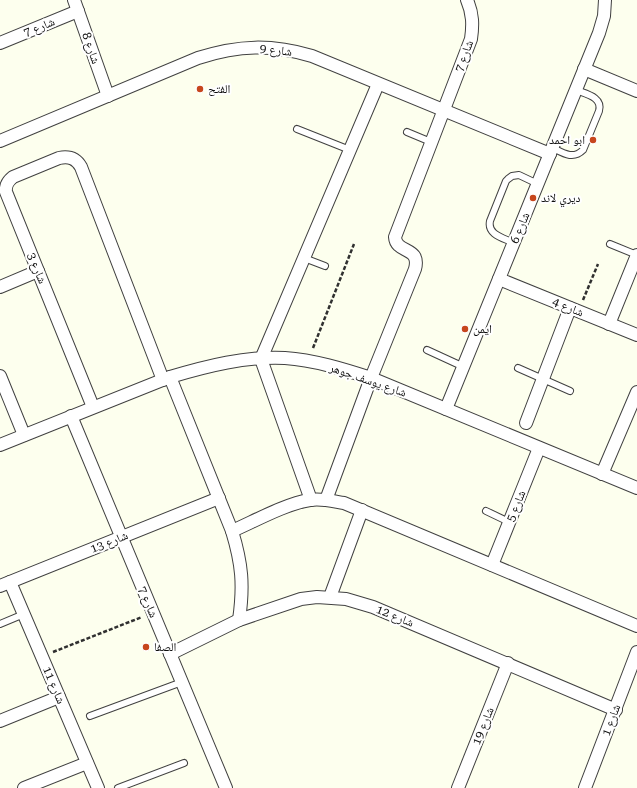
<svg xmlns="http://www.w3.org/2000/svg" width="637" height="788" font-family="'Roboto Serif','Noto Naskh Arabic',serif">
<rect width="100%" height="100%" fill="#fdffee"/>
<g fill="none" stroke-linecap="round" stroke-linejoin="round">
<g stroke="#414141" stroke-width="8">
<g id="lane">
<polyline points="297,129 350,150"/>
<polyline points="407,132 431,142"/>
<path d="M553 148C563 153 573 160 583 150L599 111C603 97 586 94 576 90"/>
<path d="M514 243C504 238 487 235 490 221L506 181 508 179 512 176 519 175 538 184"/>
<polyline points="610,244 637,255"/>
<polyline points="304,258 325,266"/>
<polyline points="427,350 464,367"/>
<polyline points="518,368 570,391"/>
<polyline points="486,511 509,522"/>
<polyline points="0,624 24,614"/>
<polyline points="90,716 182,682"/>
<polyline points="118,788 184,763"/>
</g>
</g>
<g stroke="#414141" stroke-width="14">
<g id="street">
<polyline points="74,0 108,96"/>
<polyline points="0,43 78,11"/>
<polyline points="584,69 637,91"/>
<path d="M0 141 198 58C239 45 271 44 312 56L550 154"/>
<polyline points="499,279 637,335"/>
<polyline points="0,287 38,271"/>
<polyline points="609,324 637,255"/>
<polyline points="0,376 24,435"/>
<path d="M170 377 232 531C242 564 244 585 239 620"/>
<path d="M93 407 6 192C5 185 8 181 13 177L59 158C69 156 76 158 81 167L163 380"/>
<polyline points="446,409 599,33 604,16 605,0"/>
<polyline points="71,416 226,788"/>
<polyline points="526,423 570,308"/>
<path d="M0 445 170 377C207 366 246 356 285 358 314 360 343 369 371 378L637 488"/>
<polyline points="602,474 637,392"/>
<polyline points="311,500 261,359 378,84"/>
<path d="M326 500 371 378 415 269C421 246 396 254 395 237L471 39C473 25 473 14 467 0"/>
<path d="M232 531C255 521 285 504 310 500 321 498 332 501 344 503L637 626"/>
<polyline points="492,565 539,448"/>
<polyline points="10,582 98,788"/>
<polyline points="0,586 219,498"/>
<polyline points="330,597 362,510"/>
<polyline points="170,654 239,620 301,599 317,597 346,599 373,607 616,710"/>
<polyline points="0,721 59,697"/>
<polyline points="24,788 87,763"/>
<polyline points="458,788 508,663"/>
<polyline points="585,788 637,652"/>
</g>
</g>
<g stroke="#303030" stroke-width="2.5" stroke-dasharray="4 2" stroke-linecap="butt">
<polyline points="583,300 598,264"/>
<polyline points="313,348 354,244"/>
<polyline points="53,652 142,617"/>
</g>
<use href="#lane" stroke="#fff" stroke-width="6"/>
<use href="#street" stroke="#fff" stroke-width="12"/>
</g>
<g fill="#c7461d" stroke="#fff" stroke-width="1.5">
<circle cx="200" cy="89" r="4"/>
<circle cx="593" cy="140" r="4"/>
<circle cx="533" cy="198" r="4"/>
<circle cx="465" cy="329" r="4"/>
<circle cx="146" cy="647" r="4"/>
</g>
<g text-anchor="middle" stroke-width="4" stroke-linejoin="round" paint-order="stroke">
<g font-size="12" fill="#0e0e0e" stroke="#fff">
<text transform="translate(39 27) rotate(-22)" y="4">شارع 7</text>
<text transform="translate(91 48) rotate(71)" y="4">شارع 8</text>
<text transform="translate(276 50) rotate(7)" y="4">شارع 9</text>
<text transform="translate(464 56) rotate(-70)" y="4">شارع 7</text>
<text transform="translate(520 228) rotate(-68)" y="4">شارع 6</text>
<text transform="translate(37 268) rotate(68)" y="4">شارع 3</text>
<text transform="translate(568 307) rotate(22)" y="4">شارع 4</text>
<text transform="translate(368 380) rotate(19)" y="4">شارع يوسف جوهر</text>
<text transform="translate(516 506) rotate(-68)" y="4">شارع 5</text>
<text transform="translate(109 542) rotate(-22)" y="4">شارع 13</text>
<text transform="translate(148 602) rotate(67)" y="4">شارع 7</text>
<text transform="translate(395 616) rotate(22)" y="4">شارع 12</text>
<text transform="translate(54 685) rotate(67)" y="4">شارع 11</text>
<text transform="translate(611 720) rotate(-69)" y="4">شارع 1</text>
<text transform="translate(483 726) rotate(-68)" y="4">شارع 19</text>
</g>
<g font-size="12" fill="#0e0e0e" stroke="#fff" text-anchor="start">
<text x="208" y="93">الفتح</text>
<text x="585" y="144" text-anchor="end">ابو احمد</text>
<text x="541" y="202">ديري لاند</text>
<text x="473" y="333">ايمن</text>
<text x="154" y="651">الصفا</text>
</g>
</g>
</svg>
